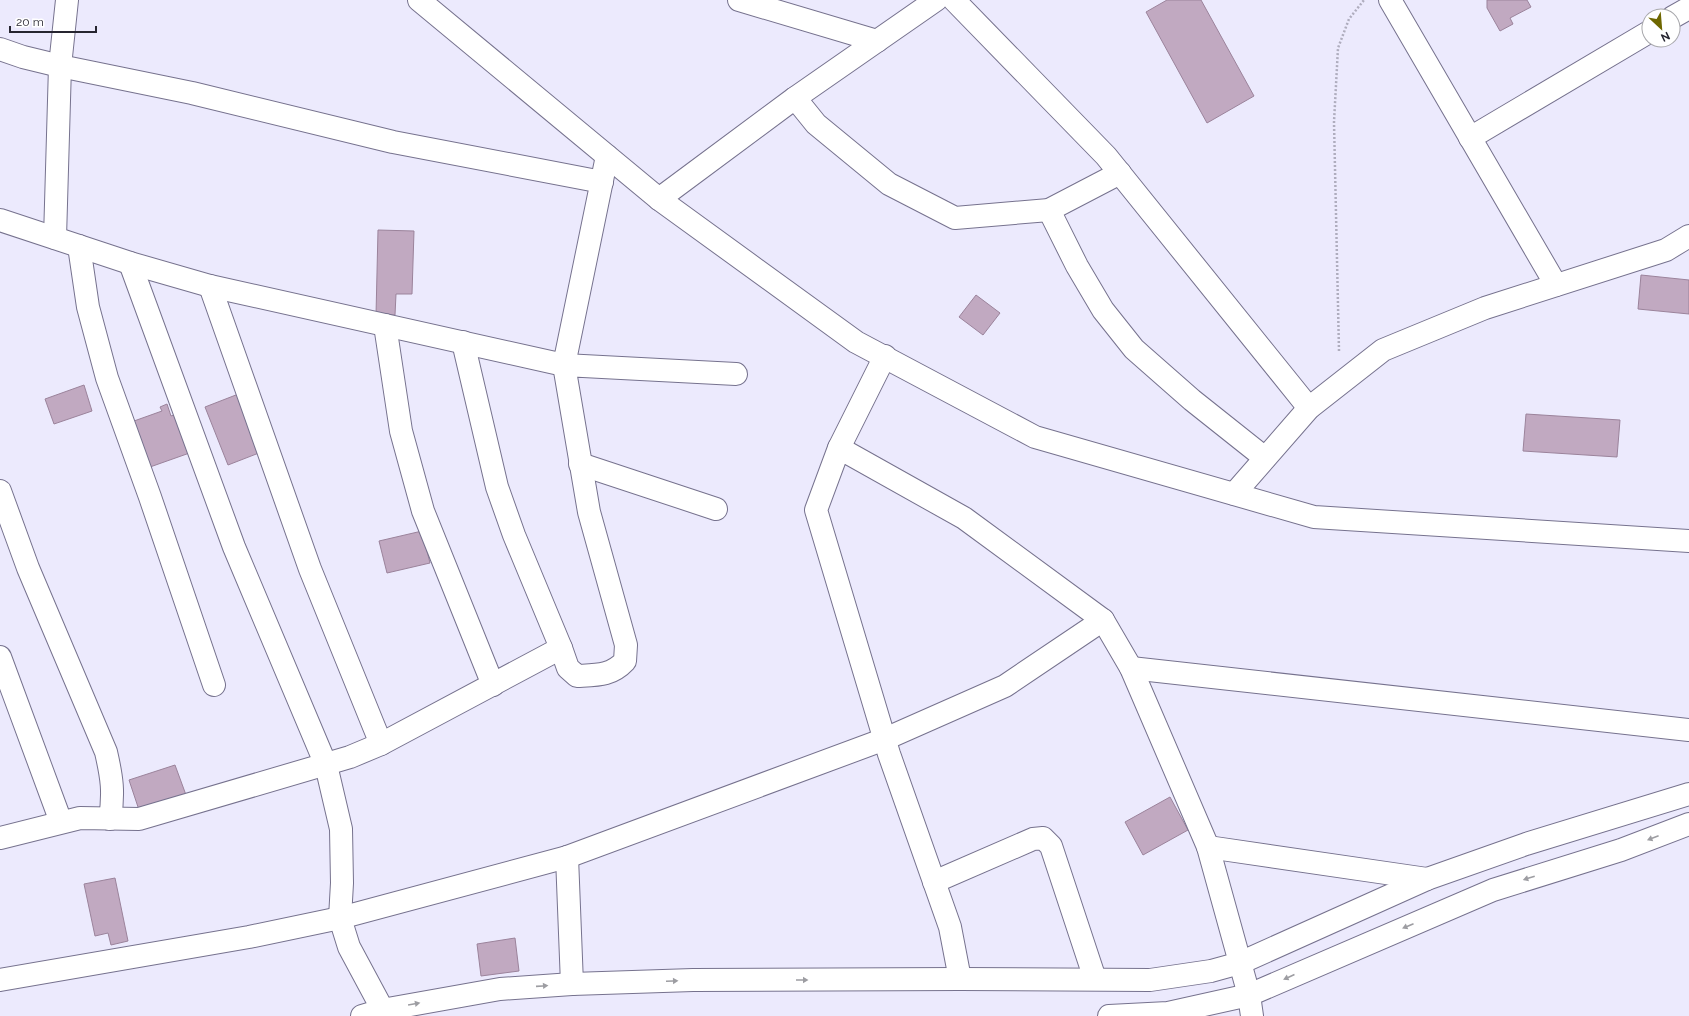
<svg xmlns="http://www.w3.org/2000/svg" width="1689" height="1016" font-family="Raleway,sans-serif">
<rect width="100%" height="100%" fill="#eceafd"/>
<g fill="#c1a9c1" stroke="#9b839b">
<polygon points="1167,0 1201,0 1254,96 1207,123 1146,12"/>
<polygon points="1487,0 1527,0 1531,7 1510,18 1513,24 1500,31 1487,8"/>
<polygon points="378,230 414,231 412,294 396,294 395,315 376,315"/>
<polygon points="1641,275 1689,280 1689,314 1638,309"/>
<polygon points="976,295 1000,313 983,335 959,317"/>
<polygon points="84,385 92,411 54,424 45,399"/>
<polygon points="241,393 264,451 228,465 205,407"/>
<polygon points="167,404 171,416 184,411 198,450 150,467 134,421 162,411 160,407"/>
<polygon points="1526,414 1620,420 1617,457 1523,451"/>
<polygon points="422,531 430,563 387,573 379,541"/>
<polygon points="175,765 186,795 139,810 129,780"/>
<polygon points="1170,797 1188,830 1143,855 1125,822"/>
<polygon points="115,878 128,941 111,945 108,933 95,936 84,884"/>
<polygon points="515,938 519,971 481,976 477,944"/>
</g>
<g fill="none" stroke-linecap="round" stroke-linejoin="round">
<g stroke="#76728e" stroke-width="24">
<g id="minor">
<polyline points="419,0 659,199 856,342 1035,437 1314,517 1689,541"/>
<polyline points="739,0 877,41"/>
<polyline points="954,0 1106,156 1309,408"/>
<polyline points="1390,0 1556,285"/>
<polyline points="1673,17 1689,8"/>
<polyline points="0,49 23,57 60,66 192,93 393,142 602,182"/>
<polyline points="795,98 816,124 889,184 955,218 1049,210 1120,173"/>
<polyline points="1470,138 1649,32"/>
<polyline points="659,199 795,98 936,0"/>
<polyline points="1049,210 1077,266 1103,310 1134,349 1192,400 1265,458"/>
<polyline points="0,220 130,263 210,286 564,365 607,156"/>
<polyline points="55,238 60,66 67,0"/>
<polyline points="79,246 88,307 107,378 150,497 214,685"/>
<polyline points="130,263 234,547 326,765 341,829 342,883 340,918 349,947 386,1016"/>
<polyline points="210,286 310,569 381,744"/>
<polyline points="385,325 401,431 423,511 493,685"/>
<path d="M463 342 497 487 514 535 561 648 568 668 577 676C597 675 611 676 625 661L626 645 589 512 564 365 736 374"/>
<polyline points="839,448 885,356"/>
<polyline points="580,464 716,509"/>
<path d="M0 491 28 568 106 752C112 778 114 792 110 819"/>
<polyline points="1234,494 1309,408 1383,350 1485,308 1666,250 1689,236"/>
<polyline points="0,657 61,822"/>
<polyline points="1131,668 1689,730"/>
<polyline points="0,838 80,818 139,819 350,757 381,744 561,648"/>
<polyline points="1208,847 1427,879"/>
<polyline points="567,857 572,984"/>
<polyline points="934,882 1033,839 1043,838 1051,846 1095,979"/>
<polyline points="960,979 950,927 889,754 816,510 839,448 964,518 1103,620 1131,668 1208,847 1249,995 1252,1016"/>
<polyline points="0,980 249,937 340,918 567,857 885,739 1005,686 1103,620"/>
<polyline points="362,1016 382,1010 500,989 572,984 693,980 960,979 1150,980 1211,971 1240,963 1427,879 1526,844 1689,794"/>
<polyline points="1109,1016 1168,1013 1249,995 1493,890 1621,850 1689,824"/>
</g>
</g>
<polyline stroke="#afadbe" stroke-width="2.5" stroke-dasharray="2 2" stroke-linecap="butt" points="1339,351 1334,122 1338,48 1349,19 1364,0"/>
<use href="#minor" stroke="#fff" stroke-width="22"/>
</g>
<defs><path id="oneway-solid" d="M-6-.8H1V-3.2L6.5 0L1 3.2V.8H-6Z"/></defs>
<g fill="#9d9da2">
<use href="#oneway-solid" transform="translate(1653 838) rotate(159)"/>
<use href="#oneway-solid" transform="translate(1529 878) rotate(163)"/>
<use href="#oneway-solid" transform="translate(1408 926) rotate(157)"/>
<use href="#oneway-solid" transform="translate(1289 977) rotate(156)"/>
<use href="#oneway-solid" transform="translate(802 980)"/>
<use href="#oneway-solid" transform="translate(672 981) rotate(-2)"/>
<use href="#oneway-solid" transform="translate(542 986) rotate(-4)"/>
<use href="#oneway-solid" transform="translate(414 1004) rotate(-10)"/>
</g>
<g transform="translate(1661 28) rotate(154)"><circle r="19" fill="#ffffff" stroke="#a8a8ac"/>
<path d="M0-3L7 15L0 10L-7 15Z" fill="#6e6700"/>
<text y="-6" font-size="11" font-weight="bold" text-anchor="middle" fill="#262530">N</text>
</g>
<path d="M10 26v6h86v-6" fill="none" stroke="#262530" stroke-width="2"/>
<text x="16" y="26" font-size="12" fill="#262530" stroke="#ffffff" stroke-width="3" paint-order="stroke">20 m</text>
</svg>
